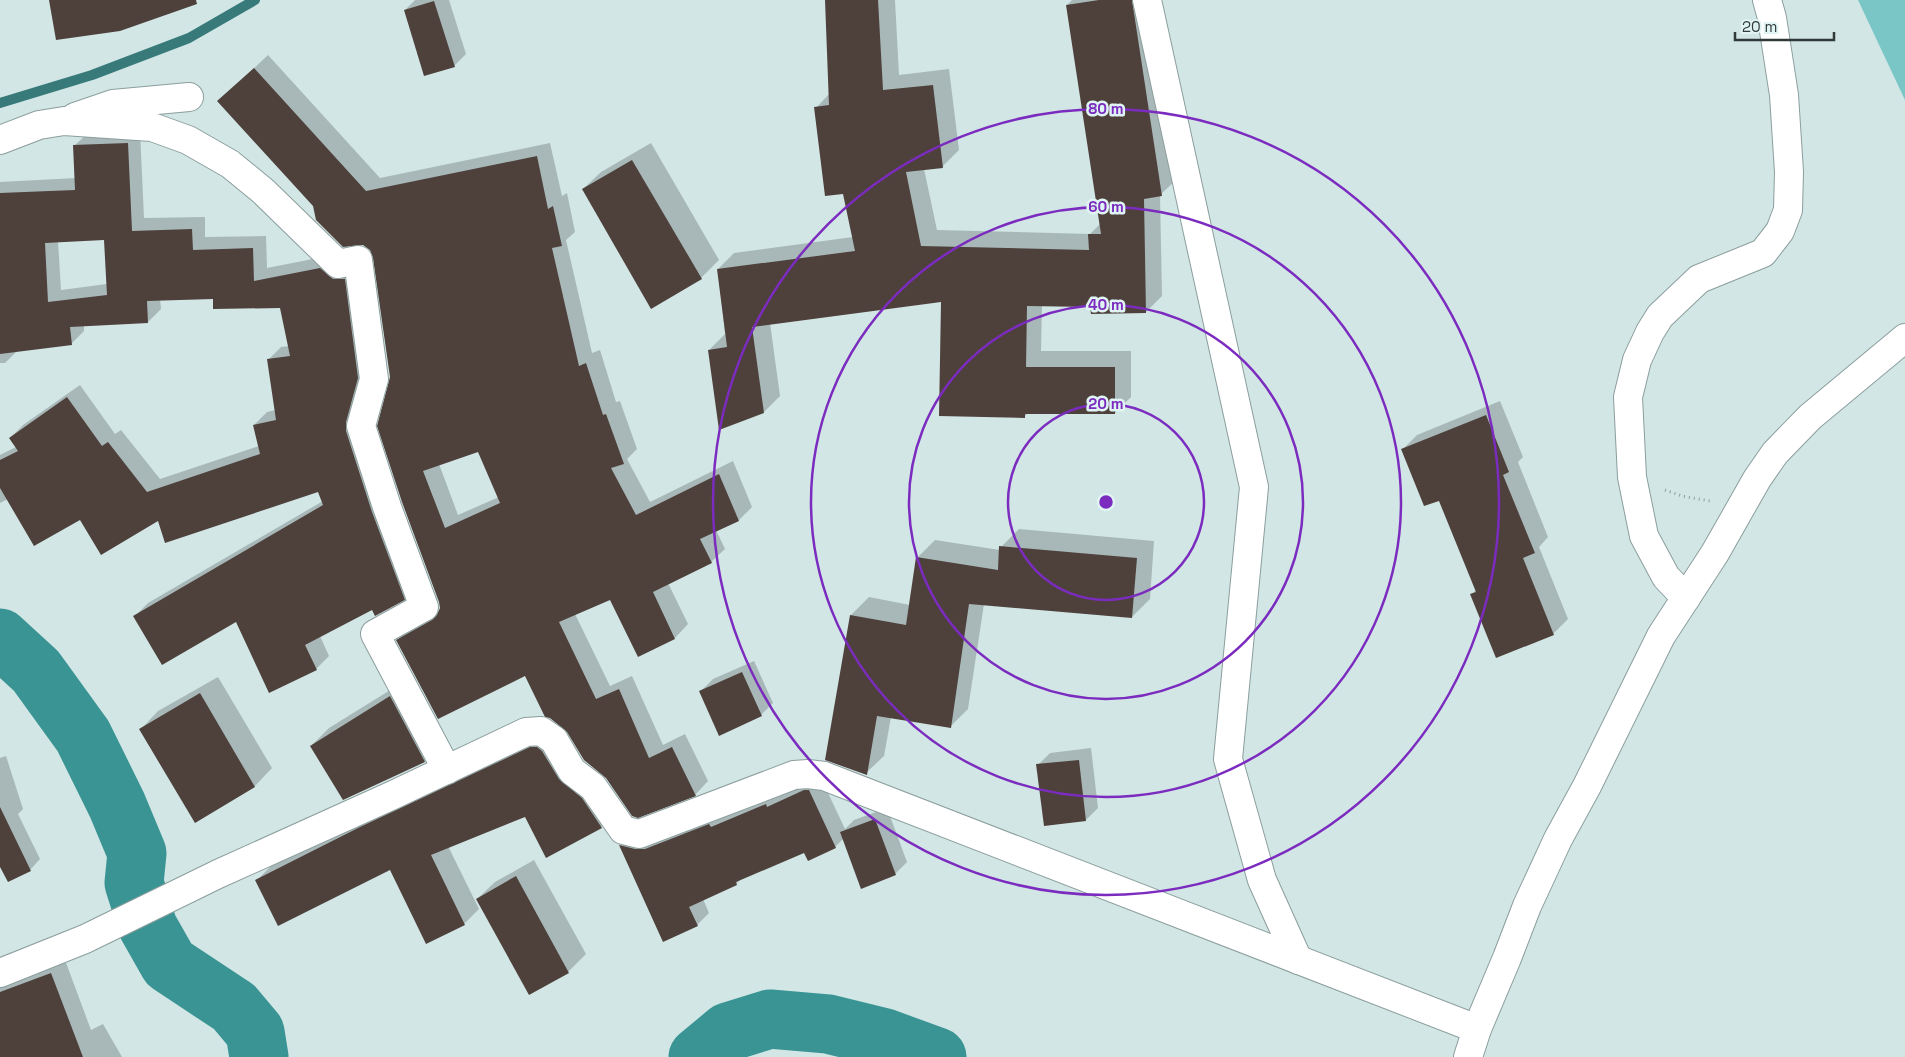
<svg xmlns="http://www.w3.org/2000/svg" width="1905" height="1057" font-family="'Space Grotesk',sans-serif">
<rect width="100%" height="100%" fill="#d2e6e6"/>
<polygon fill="#7ac6c6" points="1858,0 1905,0 1905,100"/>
<g fill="#0003" fill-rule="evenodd">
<polygon points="415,0 449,0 466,54 454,66 405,10"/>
<polygon points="826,0 895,0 899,75 949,69 959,150 942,167 924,169 937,230 1090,234 1100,224 1067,5 1072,0 1150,0 1177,179 1160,195 1162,296 1146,312 1092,306 1042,305 1041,351 1131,351 1131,397 1115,413 1028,413 1024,417 942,300 770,323 780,396 764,412 709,350 725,334 718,269 734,253 853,237 844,193 816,108 830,93"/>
<path d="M268 55 380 178 550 143 562 196 567 193 575 232 566 240 592 353 600 350 616 402 620 401 637 449 627 459 650 502 733 461 752 507 739 520 716 530 725 549 711 562 668 583 688 624 675 638 638 656 610 598 575 614 610 686 632 676 663 745 685 734 708 781 695 795 607 777 564 726 546 716 526 675 398 640 411 627 440 611 441 609 391 377 375 258 371 249 314 206 233 88ZM479 451 499 497 458 515 439 464Z"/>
<path d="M140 131 144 218 205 217V237L266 236 267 268 333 255 347 266 371 364 358 408 417 586 404 599 373 609 320 636 329 656 316 669 237 620 135 616 148 603 323 501 318 491 158 520 81 518 8 499 0 503V455L16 447 10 438 23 425 80 385 115 434 121 430 160 479 259 446 254 425 267 412 276 410 268 360 281 347 289 346 281 306 214 298 160 299 161 309 148 322 84 325V331L71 344 18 350 5 363H0V182L76 178 74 146 88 133ZM105 239 107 284 61 290 58 241Z"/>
<polygon points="651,143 719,260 701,278 651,307 583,189 601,172"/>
<polygon points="1500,401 1523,457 1518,462 1548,537 1539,547 1568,619 1553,634 1472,594 1476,590 1439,499 1403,449 1417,435"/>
<polygon points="1019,529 1154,541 1150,599 1132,617 984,604 968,709 950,727 891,717 884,756 866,773 851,615 869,597 910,605 917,558 935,540 1000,550 1001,547"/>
<polygon points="754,661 773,703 761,715 700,692 713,679"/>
<polygon points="218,677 272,768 255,786 195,821 141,729 158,711"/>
<polygon points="408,679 442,744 425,761 311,746 329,728"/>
<polygon points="546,733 616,812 601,827 546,856 525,815 448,846 479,909 464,924 391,869 257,880 272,865"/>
<polygon points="1091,748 1098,808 1086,820 1038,765 1050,753"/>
<polygon points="6,756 23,809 18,814 40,859 30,870 0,864 0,758"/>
<polygon points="821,778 845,829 854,820 887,808 907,862 895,874 844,838 835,847 805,851 743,877 736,884 703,899 709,913 697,925 663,941 621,845 632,834"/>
<polygon points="534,860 586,954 568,972 530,994 477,899 495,882"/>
<polygon points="65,960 91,1030 103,1024 122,1057 0,1057 0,984"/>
</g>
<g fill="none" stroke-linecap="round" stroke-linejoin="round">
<polyline stroke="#387979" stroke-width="10" points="0,103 92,75 189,38 255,0"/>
<g stroke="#3b9494" stroke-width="59">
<polyline points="0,638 36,671 83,736 117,805 137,853 134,883 148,927 169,964 234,1007 255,1032 259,1057"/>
<polyline points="698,1057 728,1032 770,1019 828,1024 885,1038 937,1057"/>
</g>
</g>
<g fill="#4e403b" fill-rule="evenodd">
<polygon points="49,0 196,0 197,4 120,31 56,40"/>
<polygon points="825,0 878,0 883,90 933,85 943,168 906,172 921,246 1089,250 1088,234 1101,234 1066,5 1099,0 1132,0 1162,196 1144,199 1146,313 1091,314 1090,307 1027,306 1026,367 1115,367 1115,414 1025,414 1025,418 939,416 941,302 752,327 764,413 719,430 708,350 727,347 717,269 855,251 843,194 825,196 814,107 829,105"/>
<polygon points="434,1 455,67 424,76 404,10"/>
<path d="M254 68 366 191 537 156 548 209 553 206 562 246 552 248 579 366 586 363 603 415 606 414 624 464 611 468 636 515 719 474 739 521 700 539 712 563 653 592 675 639 638 657 610 600 559 622 596 699 619 689 649 758 672 747 696 796 638 818 632 816 606 778 584 760 567 732 550 718 545 717 525 676 438 719 396 640 432 620 437 615 440 608 439 602 402 502 377 426 390 377 373 258 370 250 363 245 343 247 316 220 313 206 217 101ZM478 452 500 503 445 528 423 471Z"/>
<path d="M128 143 132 231 192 229 193 250 253 248 254 281 320 268 333 279H345L358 378 346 422V431L372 512 405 600 375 616 372 610 305 645 317 670 269 693 236 622 162 665 133 616 323 505 318 492 165 543 158 521 101 555 80 520 34 546 0 488V460L18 451 9 438 67 397 102 446 108 442 147 492 260 454 253 425 276 420 267 359 290 356 280 308 213 309V299L147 301 148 323 70 327 72 345 0 354V193L75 190 73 145ZM104 240 107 295 48 302 45 243Z"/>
<polygon points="632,160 702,279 651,309 582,189"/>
<polygon points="1486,415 1509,472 1503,475 1535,553 1523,558 1554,635 1496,658 1470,594 1476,592 1439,501 1424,506 1401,449"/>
<polygon points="999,546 1137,558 1132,618 969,604 951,728 877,716 867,775 825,760 850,615 906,625 916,557 998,570"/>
<polygon points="742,672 762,716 719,736 699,691"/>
<polygon points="200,693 255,787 195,823 139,729"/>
<polygon points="390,696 425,762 343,800 310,746"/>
<polygon points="530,747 537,747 542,751 559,779 582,798 602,828 546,858 525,817 431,855 465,925 426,944 390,870 278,926 255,880 360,827"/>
<polygon points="1079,760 1086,821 1044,826 1036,764"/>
<polygon points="804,790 809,790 836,848 808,861 804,853 736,882 737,885 689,907 698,926 663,942 619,845 635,849 645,849 709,824 711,827 766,804 767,807"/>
<polygon points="0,807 31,871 8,882 0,867"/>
<polygon points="875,819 896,875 861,889 840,832"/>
<polygon points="516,876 569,973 529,995 476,899"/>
<polygon points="51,973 83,1057 0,1057 0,992"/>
</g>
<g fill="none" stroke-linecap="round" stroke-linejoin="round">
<g stroke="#8b9e9d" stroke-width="30">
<g id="minor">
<polyline points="1147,0 1254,487 1228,759 1262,880 1298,960"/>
<polyline points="75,117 113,104 189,97"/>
<polyline points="0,140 39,125 64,121 152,127 188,140 230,164 263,191 338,264 358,260 374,379 361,426 387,507 424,607 375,634 447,770"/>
<polyline points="1686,598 1666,577 1644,536 1632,477 1628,397 1637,360 1650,332 1660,316 1699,279 1763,253 1780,231 1788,210 1789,172 1784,95 1772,18 1767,0"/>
<polyline points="0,973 85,939 218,874 391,796 526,732 541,731 554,740 572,771 593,787 623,830 639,834 794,775 808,774 824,776 1477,1029"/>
<polyline points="1468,1057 1477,1029 1507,958 1527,906 1558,839 1587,786 1661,636 1715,553 1757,479 1775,453 1810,417 1905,338"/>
</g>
</g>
<polyline stroke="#8f9e9e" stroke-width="3" stroke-dasharray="1 4" stroke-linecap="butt" points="1665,490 1682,496 1710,501"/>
<use href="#minor" stroke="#fff" stroke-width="28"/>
</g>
<g fill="none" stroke="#7b2cbf" stroke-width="2.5">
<circle cx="1106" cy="502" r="98"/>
<circle cx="1106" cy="502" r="197"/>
<circle cx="1106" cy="502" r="295"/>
<circle cx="1106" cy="502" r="393"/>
</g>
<circle cx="1106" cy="502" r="8" fill="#7b2cbf" stroke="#dff4f3" stroke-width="2.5"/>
<g font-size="15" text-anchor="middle" font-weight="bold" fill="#7b2cbf" stroke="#dff4f3" stroke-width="5" stroke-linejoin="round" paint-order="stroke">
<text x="1106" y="114">80 m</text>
<text x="1106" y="212">60 m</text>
<text x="1106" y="310">40 m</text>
<text x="1106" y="409">20 m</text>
</g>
<path d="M1735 32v8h99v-8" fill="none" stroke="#313939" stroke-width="2.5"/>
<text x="1742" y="32" font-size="15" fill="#313939" stroke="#dff4f3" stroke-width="4" paint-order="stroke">20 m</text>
</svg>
